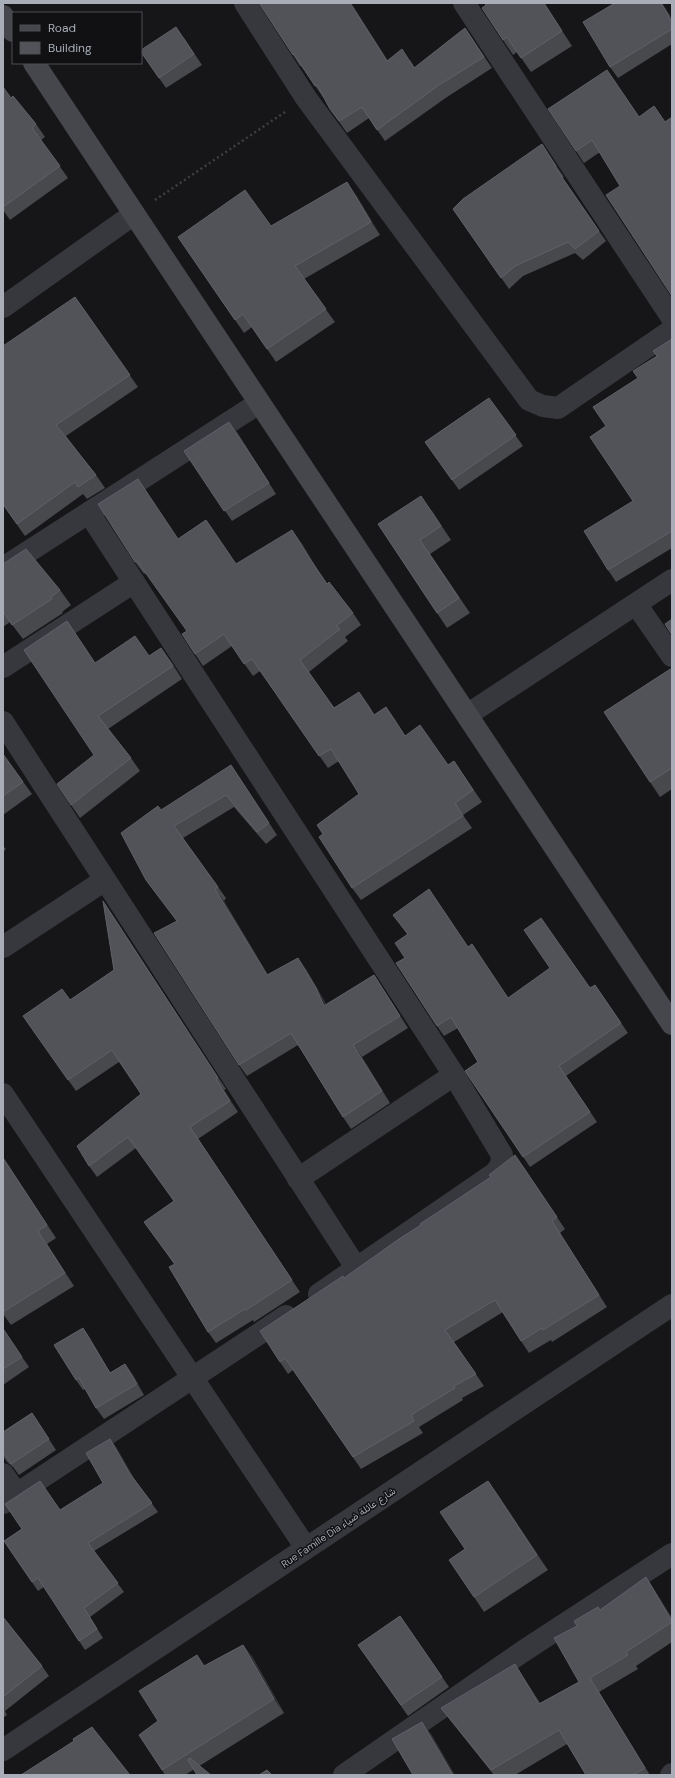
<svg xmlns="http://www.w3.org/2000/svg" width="675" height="1778" font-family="'DM Sans',Vazirmatn,sans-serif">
<rect width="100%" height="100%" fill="#161618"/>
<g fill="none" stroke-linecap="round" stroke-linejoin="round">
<polyline stroke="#3d3f44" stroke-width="2.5" stroke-dasharray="2 3" stroke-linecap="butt" points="155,200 285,112"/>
<g stroke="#37383d" stroke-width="22">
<polyline points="245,3 306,98 529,400 543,406 558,408 672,330"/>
<polyline points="464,3 672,318"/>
<polyline points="3,307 134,214"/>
<polyline points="89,513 454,1075 502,1155 501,1165 495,1173 319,1294"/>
<polyline points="3,568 259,403"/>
<polyline points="636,604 672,656"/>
<polyline points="3,667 134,582"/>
<polyline points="467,715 672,580"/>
<polyline points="3,722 357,1269"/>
<polyline points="3,947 105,880"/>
<polyline points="3,1094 306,1548"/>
<polyline points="298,1179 454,1075"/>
<polyline points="3,1474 17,1494"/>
<polyline points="3,1503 286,1316"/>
<polyline points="3,1750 672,1305"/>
<polyline points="344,1775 522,1652 672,1554"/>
<polyline points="671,1775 672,1774"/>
</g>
<g stroke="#45474d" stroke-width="22">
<polyline points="3,16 13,31"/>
<polyline points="34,63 672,1024"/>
</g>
</g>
<g fill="#47494d">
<polygon points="351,3 388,61 410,60 415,68 465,28 492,68 447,97 385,141 369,118 347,133 330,109 324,97 323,97 301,66 300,66 293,55"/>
<polygon points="485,3 544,3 572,46 531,72 517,52 513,55 503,40"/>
<polygon points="615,3 662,3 672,19 672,44 618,78 610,67"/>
<polygon points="184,38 202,65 166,88 141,52"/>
<polygon points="607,70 620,186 600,152 584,163 576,151"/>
<polygon points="3,87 11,98 36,124 45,137 41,140 68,178 10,220 3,210"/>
<polygon points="549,155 564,177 562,178 606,241 583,260 575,253 523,276 509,289 453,209"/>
<polygon points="356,195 380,235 304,279 335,322 276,362 252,327 244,333 178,237 271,226"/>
<polygon points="75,297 138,387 66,436 96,475 105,488 87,499 83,494 25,536 3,505"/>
<polygon points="672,339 672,548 616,582 608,570 633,501 606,426 638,378"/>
<polygon points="489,398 523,446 459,490 425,442"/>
<polygon points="237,432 276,494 232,521 184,451"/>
<polygon points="432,511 451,540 430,554 470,613 447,628 378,524"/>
<polygon points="178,539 236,564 301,542 317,569 327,584 353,613 361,625 345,637 348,641 309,672 334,708 368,704 374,715 386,707 405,736 448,765 454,761 482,802 463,815 472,828 361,900 352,888 323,834 359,794 339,761 328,768 260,671 253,676 232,646 203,666 195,654 187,631 146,573 144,574 135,562"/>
<polygon points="3,564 60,590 71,605 62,612 63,613 23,639 10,622 3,627"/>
<polygon points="67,621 95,663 149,656 170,660 182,679 108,729 131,758 140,771 80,818 71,805 94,755"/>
<polygon points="672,668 672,789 660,797 650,782"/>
<polygon points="3,754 32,794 3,815"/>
<polygon points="239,777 277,835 266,844 234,807 183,838 226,898 224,901 268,975 306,969 326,1004 374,975 408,1028 362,1057 390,1103 351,1129 343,1117 298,1045 247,1076 239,1065 177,921 146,880 161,810"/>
<polygon points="3,846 6,849 3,852"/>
<polygon points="103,901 226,1089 224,1090 238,1112 198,1139 300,1292 254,1322 253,1320 216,1343 208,1332 174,1264 144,1222 174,1201 136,1148 97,1177 89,1166 141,1094 119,1062 76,1091 23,1016 70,1000 114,970"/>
<polygon points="393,915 468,947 508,998 590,988 595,985 628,1033 566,1076 597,1122 530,1167 465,1071 478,1062 458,1028 444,1036 437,1026 405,958 407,934"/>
<polygon points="515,1155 565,1229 560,1233 607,1307 552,1342 551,1340 529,1353 521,1341 503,1312 454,1342 484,1386 462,1398 463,1400 419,1427 423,1433 361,1469 293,1370 288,1374 280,1362 344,1278 491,1177"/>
<polygon points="3,1157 56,1238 47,1244 74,1286 11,1325 3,1314"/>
<polygon points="83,1328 90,1338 110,1373 125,1364 133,1375 144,1395 104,1419 96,1408 85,1389 83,1390 76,1380"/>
<polygon points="3,1330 11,1341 29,1367 3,1385"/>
<polygon points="32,1413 56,1450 19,1475 13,1467 7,1462 3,1456 3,1432"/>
<polygon points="110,1439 116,1447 135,1480 158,1512 94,1551 124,1592 90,1617 103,1638 85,1650 44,1587 38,1591 4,1541 22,1529 60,1510 103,1483"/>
<polygon points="488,1481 548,1570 484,1612 474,1597 465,1549"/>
<polygon points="646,1577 655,1591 672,1618 672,1642 636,1666 638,1669 599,1692 650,1775 586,1775 567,1744 515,1775 494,1775 451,1721 441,1708 524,1678 540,1703 579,1682 577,1626 600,1610"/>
<polygon points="400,1616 449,1687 408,1716 358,1645"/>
<polygon points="3,1617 42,1666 49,1676 5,1711 7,1715 3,1718"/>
<polygon points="243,1645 253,1658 284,1713 185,1775 165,1775 162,1770 158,1721 205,1666"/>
</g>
<g fill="#2f3033">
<polygon points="350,3 351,3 395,72 387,61"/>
<polygon points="661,3 662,3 672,19 672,20"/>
<polygon points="347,182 356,195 380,235 371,222"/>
<polygon points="229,422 237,432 276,494 269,483"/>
<polygon points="421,496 432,511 451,540 441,526"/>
<polygon points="292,530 301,542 318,571 310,559"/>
<polygon points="161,648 170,660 182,679 173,666"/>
<polygon points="359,692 368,704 382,727 374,715"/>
<polygon points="386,707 395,719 413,748 405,736"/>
<polygon points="215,889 224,901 275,987 267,975"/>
<polygon points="103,901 111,913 226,1089 218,1078"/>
<polygon points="298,958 306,969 324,1000 332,1018 324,1006"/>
<polygon points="374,975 382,987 408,1028 400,1016"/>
<polygon points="353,1045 362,1057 390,1103 382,1091"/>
<polygon points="216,1079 224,1090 238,1112 230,1101"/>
<polygon points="515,1155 524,1167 565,1229 557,1217"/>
<polygon points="3,1157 56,1238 47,1225 3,1158"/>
<polygon points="552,1221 560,1233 607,1307 599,1295"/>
<polygon points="38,1231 47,1244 74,1286 65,1273"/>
<polygon points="83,1328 90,1338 117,1384 110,1373"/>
<polygon points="125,1364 133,1375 144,1395 137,1384"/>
<polygon points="110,1439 116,1447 136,1482 130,1474"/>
<polygon points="488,1481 499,1496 548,1570 537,1555"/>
<polygon points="646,1577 655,1591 672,1618 672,1621"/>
<polygon points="243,1645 253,1658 284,1713 274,1699"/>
<polygon points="515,1664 524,1678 548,1718 539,1704"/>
<polygon points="590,1678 599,1692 650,1775 645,1768"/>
<polygon points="422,1722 432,1735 455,1775 453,1775"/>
</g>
<g fill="#525359" stroke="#5f6168">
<polygon points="259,3 350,3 387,61 402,49 414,68 465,28 484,57 439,85 377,130 362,107 339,121 330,109 317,85 315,86 294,54 293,55"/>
<polygon points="485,3 544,3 562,31 521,58 507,37 503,40 482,8 486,5"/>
<polygon points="615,3 661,3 669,16 668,17 672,22 672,29 610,67 583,22"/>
<polygon points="176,27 194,54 159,78 141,52 141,50"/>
<polygon points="607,70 639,117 654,106 665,122 672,117 672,296 606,195 620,186 592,140 576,151 548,109"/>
<polygon points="3,87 11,98 13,96 36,124 32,128 60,166 3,207"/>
<polygon points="542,144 556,166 555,167 599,231 575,249 568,242 515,266 501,278 453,209 463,199"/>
<polygon points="347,182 371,222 295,266 326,309 267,349 243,314 235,320 178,237 245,190 271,226"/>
<polygon points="75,297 130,375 56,425 96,475 78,487 75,482 17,524 3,504 3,346"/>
<polygon points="672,339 672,531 608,570 584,531 633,501 590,437 606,426 593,407 638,378 633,371 657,356 653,351"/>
<polygon points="489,398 516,435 452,480 425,442"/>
<polygon points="229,422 269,483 224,511 184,451"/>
<polygon points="138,479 178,539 206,520 236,564 292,530 310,559 327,584 329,582 353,613 336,626 340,629 300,660 334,708 359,692 374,715 386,707 405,736 420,725 448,765 454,761 473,790 455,803 463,816 352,888 319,837 323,834 317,825 359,794 331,749 319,756 252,659 244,664 224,634 195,654 182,634 187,631 137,561 135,562 98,504"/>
<polygon points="421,496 441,526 420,540 459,598 437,613 378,524"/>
<polygon points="26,549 60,590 51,597 52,599 12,625 3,611 3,564"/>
<polygon points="672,619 672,635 665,624"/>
<polygon points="67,621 95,663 135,636 149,656 161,648 173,666 98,716 131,758 71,805 57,784 94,755 24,650"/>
<polygon points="672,668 672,768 650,782 604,712"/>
<polygon points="3,754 23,782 3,796"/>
<polygon points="231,765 269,823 257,832 226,795 174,826 218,887 215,889 267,975 298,958 316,988 324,1006 374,975 400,1016 353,1045 382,1091 343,1117 291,1033 239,1065 154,933 177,921 146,880 121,833 158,806 161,810"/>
<polygon points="429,889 468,947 472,944 508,998 550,968 524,930 541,918 590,988 595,985 621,1023 559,1066 590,1112 523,1157 465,1071 478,1062 451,1017 437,1026 396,963 405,958 395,943 408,934 393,915"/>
<polygon points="103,901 218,1078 216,1079 230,1101 190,1127 292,1280 246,1310 245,1309 208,1332 169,1267 175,1264 144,1222 174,1201 128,1137 89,1166 77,1146 141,1094 112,1050 68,1080 23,1016 62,989 70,1000 114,970"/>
<polygon points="515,1155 557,1217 552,1221 599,1295 543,1330 542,1328 521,1341 495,1300 445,1330 476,1374 454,1386 455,1388 411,1415 414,1421 353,1457 285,1358 280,1362 260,1331 343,1276 344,1278 399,1239 421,1225 420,1224 491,1177 489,1175"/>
<polygon points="3,1158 47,1225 38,1231 65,1273 3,1312"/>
<polygon points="83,1328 110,1373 125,1364 137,1384 96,1408 79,1378 76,1380 54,1345"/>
<polygon points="3,1330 4,1330 22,1357 3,1369"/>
<polygon points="32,1413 49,1439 11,1464 6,1456 3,1454 3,1432"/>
<polygon points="110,1439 130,1474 152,1503 88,1543 118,1583 84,1608 97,1629 79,1641 38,1578 32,1582 4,1541 22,1529 5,1504 40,1481 60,1510 103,1483 86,1453"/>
<polygon points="488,1481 537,1555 474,1597 449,1560 465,1549 440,1512"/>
<polygon points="646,1577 672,1621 672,1622 626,1652 628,1655 590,1678 645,1768 633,1775 586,1775 559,1730 491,1770 441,1708 515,1664 539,1704 579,1682 554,1638 577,1626 574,1621 598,1607 600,1610"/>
<polygon points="400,1616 442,1677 401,1705 358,1645"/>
<polygon points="3,1617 42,1666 3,1697"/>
<polygon points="243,1645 274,1699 162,1770 139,1735 158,1721 139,1691 197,1655 204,1666"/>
<polygon points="422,1722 453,1775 413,1775 392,1739"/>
<polygon points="92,1727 130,1775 21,1775 74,1741 73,1739"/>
<polygon points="190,1758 211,1775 197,1775 188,1760"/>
<polygon points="267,1770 272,1775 259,1775"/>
</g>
<g text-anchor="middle" stroke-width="3" stroke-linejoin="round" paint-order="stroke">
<g font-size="10" fill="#a8adb8" stroke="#111113">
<text transform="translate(338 1527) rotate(-34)" y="4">Rue Famille Dia شارع عائلة ضياء</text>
</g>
</g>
<rect width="675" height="1778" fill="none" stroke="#a8adb8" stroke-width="8"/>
<rect x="12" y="12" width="130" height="52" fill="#111113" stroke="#4d4f55"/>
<rect x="20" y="25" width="20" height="6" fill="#45474d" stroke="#4d4f55"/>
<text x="48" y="32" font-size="12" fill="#a8adb8">Road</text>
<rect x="20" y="42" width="20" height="12" fill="#525359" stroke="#4d4f55"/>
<text x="48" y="52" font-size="12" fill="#a8adb8">Building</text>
</svg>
